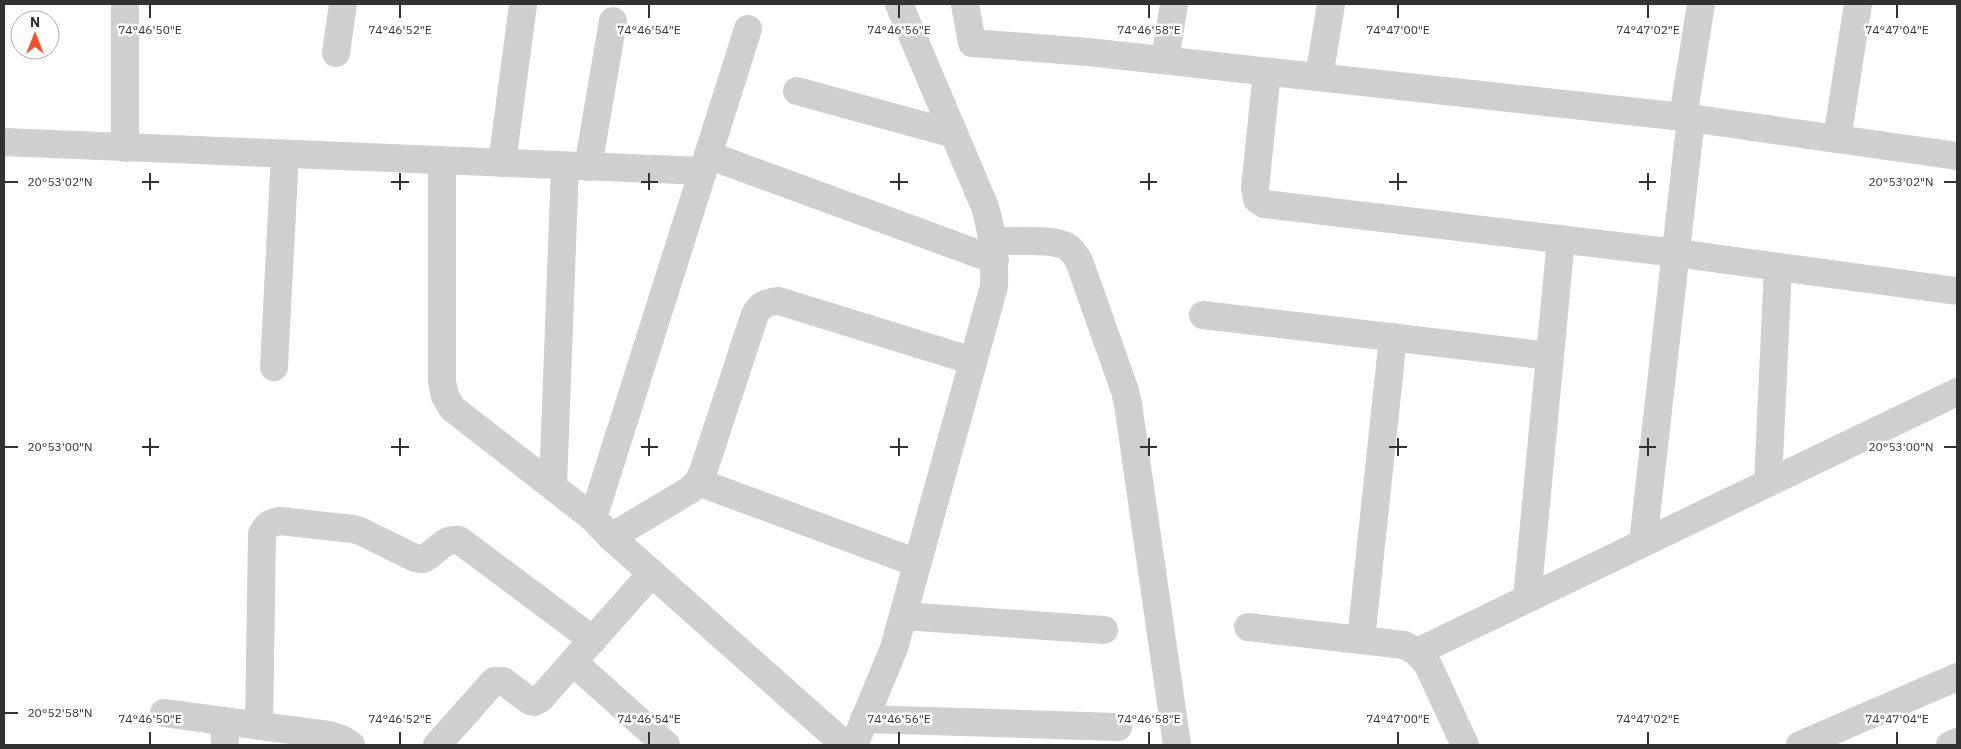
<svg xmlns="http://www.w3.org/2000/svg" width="1961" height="749" font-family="'IBM Plex Sans',sans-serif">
<rect width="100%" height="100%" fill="#fff"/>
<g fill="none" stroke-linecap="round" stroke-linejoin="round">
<g stroke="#cfcfcf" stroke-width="28">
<polyline points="125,4 125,148"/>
<polyline points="965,4 972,43 1088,52 1683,117 1957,156"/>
<polyline points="336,53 343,4"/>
<polyline points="1165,60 1174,4"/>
<polyline points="1267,72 1255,188 1257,199 1264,204 1676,253 1957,291"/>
<polyline points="1319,77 1331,4"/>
<polyline points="797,91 954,134"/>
<polyline points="1683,117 1701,4"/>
<polyline points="1837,139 1858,4"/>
<polyline points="4,142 703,171"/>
<polyline points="708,155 995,260"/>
<polyline points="442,161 442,382 445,396 452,408 593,518 611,537 845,745"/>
<polyline points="502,163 523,5"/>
<polyline points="588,167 613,21"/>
<path d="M993 241C1011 242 1051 238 1066 246 1072 249 1075 255 1079 261L1125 391 1128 404 1177 745"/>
<polyline points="1203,315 1550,356"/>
<polyline points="274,367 285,154"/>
<polyline points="698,482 917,563"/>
<polyline points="1768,483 1778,267"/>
<polyline points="553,486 565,166"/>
<polyline points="593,518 748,29"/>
<path d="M611 537 690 490 698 482 703 472 754 317C759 305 766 302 779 301L973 361"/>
<polyline points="1643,543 1691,118"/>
<polyline points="1527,599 1561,239"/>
<polyline points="903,616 1104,630"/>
<polyline points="1248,627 1404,645 1417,652 1428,665 1465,745"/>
<polyline points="1361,640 1393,337"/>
<polyline points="1417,652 1957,392"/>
<polyline points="573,662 666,745"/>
<polyline points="164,713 328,735 342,739 351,745"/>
<polyline points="864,719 1118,727"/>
<polyline points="224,721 225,745"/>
<path d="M259 726 262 534C266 525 270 523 280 521L353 529 360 531 415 558 423 559C436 553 443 538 459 540L593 640"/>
<polyline points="437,745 494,681 503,681 530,701 534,702 541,698 652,573"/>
<path d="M854 745 894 648 994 286C995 258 993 233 985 207L899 4"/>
<polyline points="1800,745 1957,677"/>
<polyline points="1950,745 1957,742"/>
</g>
</g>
<path fill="none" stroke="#323232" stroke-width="2" d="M150 5V18M400 5V18M649 5V18M899 5V18M1149 5V18M1398 5V18M1648 5V18M1897 5V18M150 173V190M400 173V190M649 173V190M899 173V190M1149 173V190M1398 173V190M1648 173V190M5 182H18M142 182H159M391 182H409M641 182H658M890 182H908M1140 182H1157M1389 182H1407M1639 182H1656M1944 182H1956M150 438V456M400 438V456M649 438V456M899 438V456M1149 438V456M1398 438V456M1648 438V456M5 447H18M142 447H159M391 447H409M641 447H658M890 447H908M1140 447H1157M1389 447H1407M1639 447H1656M1944 447H1956M5 713H18M150 732V744M400 732V744M649 732V744M899 732V744M1149 732V744M1398 732V744M1648 732V744M1897 732V744"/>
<g font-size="12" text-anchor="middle" fill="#323232" stroke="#fff" stroke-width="5" stroke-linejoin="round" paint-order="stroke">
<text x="150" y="34">74°46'50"E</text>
<text x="400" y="34">74°46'52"E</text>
<text x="649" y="34">74°46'54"E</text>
<text x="899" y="34">74°46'56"E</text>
<text x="1149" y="34">74°46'58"E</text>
<text x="1398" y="34">74°47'00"E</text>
<text x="1648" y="34">74°47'02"E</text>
<text x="1897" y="34">74°47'04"E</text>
<text x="60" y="186">20°53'02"N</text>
<text x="1901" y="186">20°53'02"N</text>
<text x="60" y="451">20°53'00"N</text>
<text x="1901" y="451">20°53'00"N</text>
<text x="60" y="717">20°52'58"N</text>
<text x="150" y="723">74°46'50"E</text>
<text x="400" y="723">74°46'52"E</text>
<text x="649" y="723">74°46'54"E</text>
<text x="899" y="723">74°46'56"E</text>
<text x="1149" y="723">74°46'58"E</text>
<text x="1398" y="723">74°47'00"E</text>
<text x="1648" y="723">74°47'02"E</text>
<text x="1897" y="723">74°47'04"E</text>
</g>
<rect width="1961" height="749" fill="none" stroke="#323232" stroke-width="10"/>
<g transform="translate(35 35)"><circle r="24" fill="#ffffff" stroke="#adadad"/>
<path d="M0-4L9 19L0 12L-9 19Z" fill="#f55229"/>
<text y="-8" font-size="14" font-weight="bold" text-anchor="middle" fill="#323232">N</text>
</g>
</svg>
